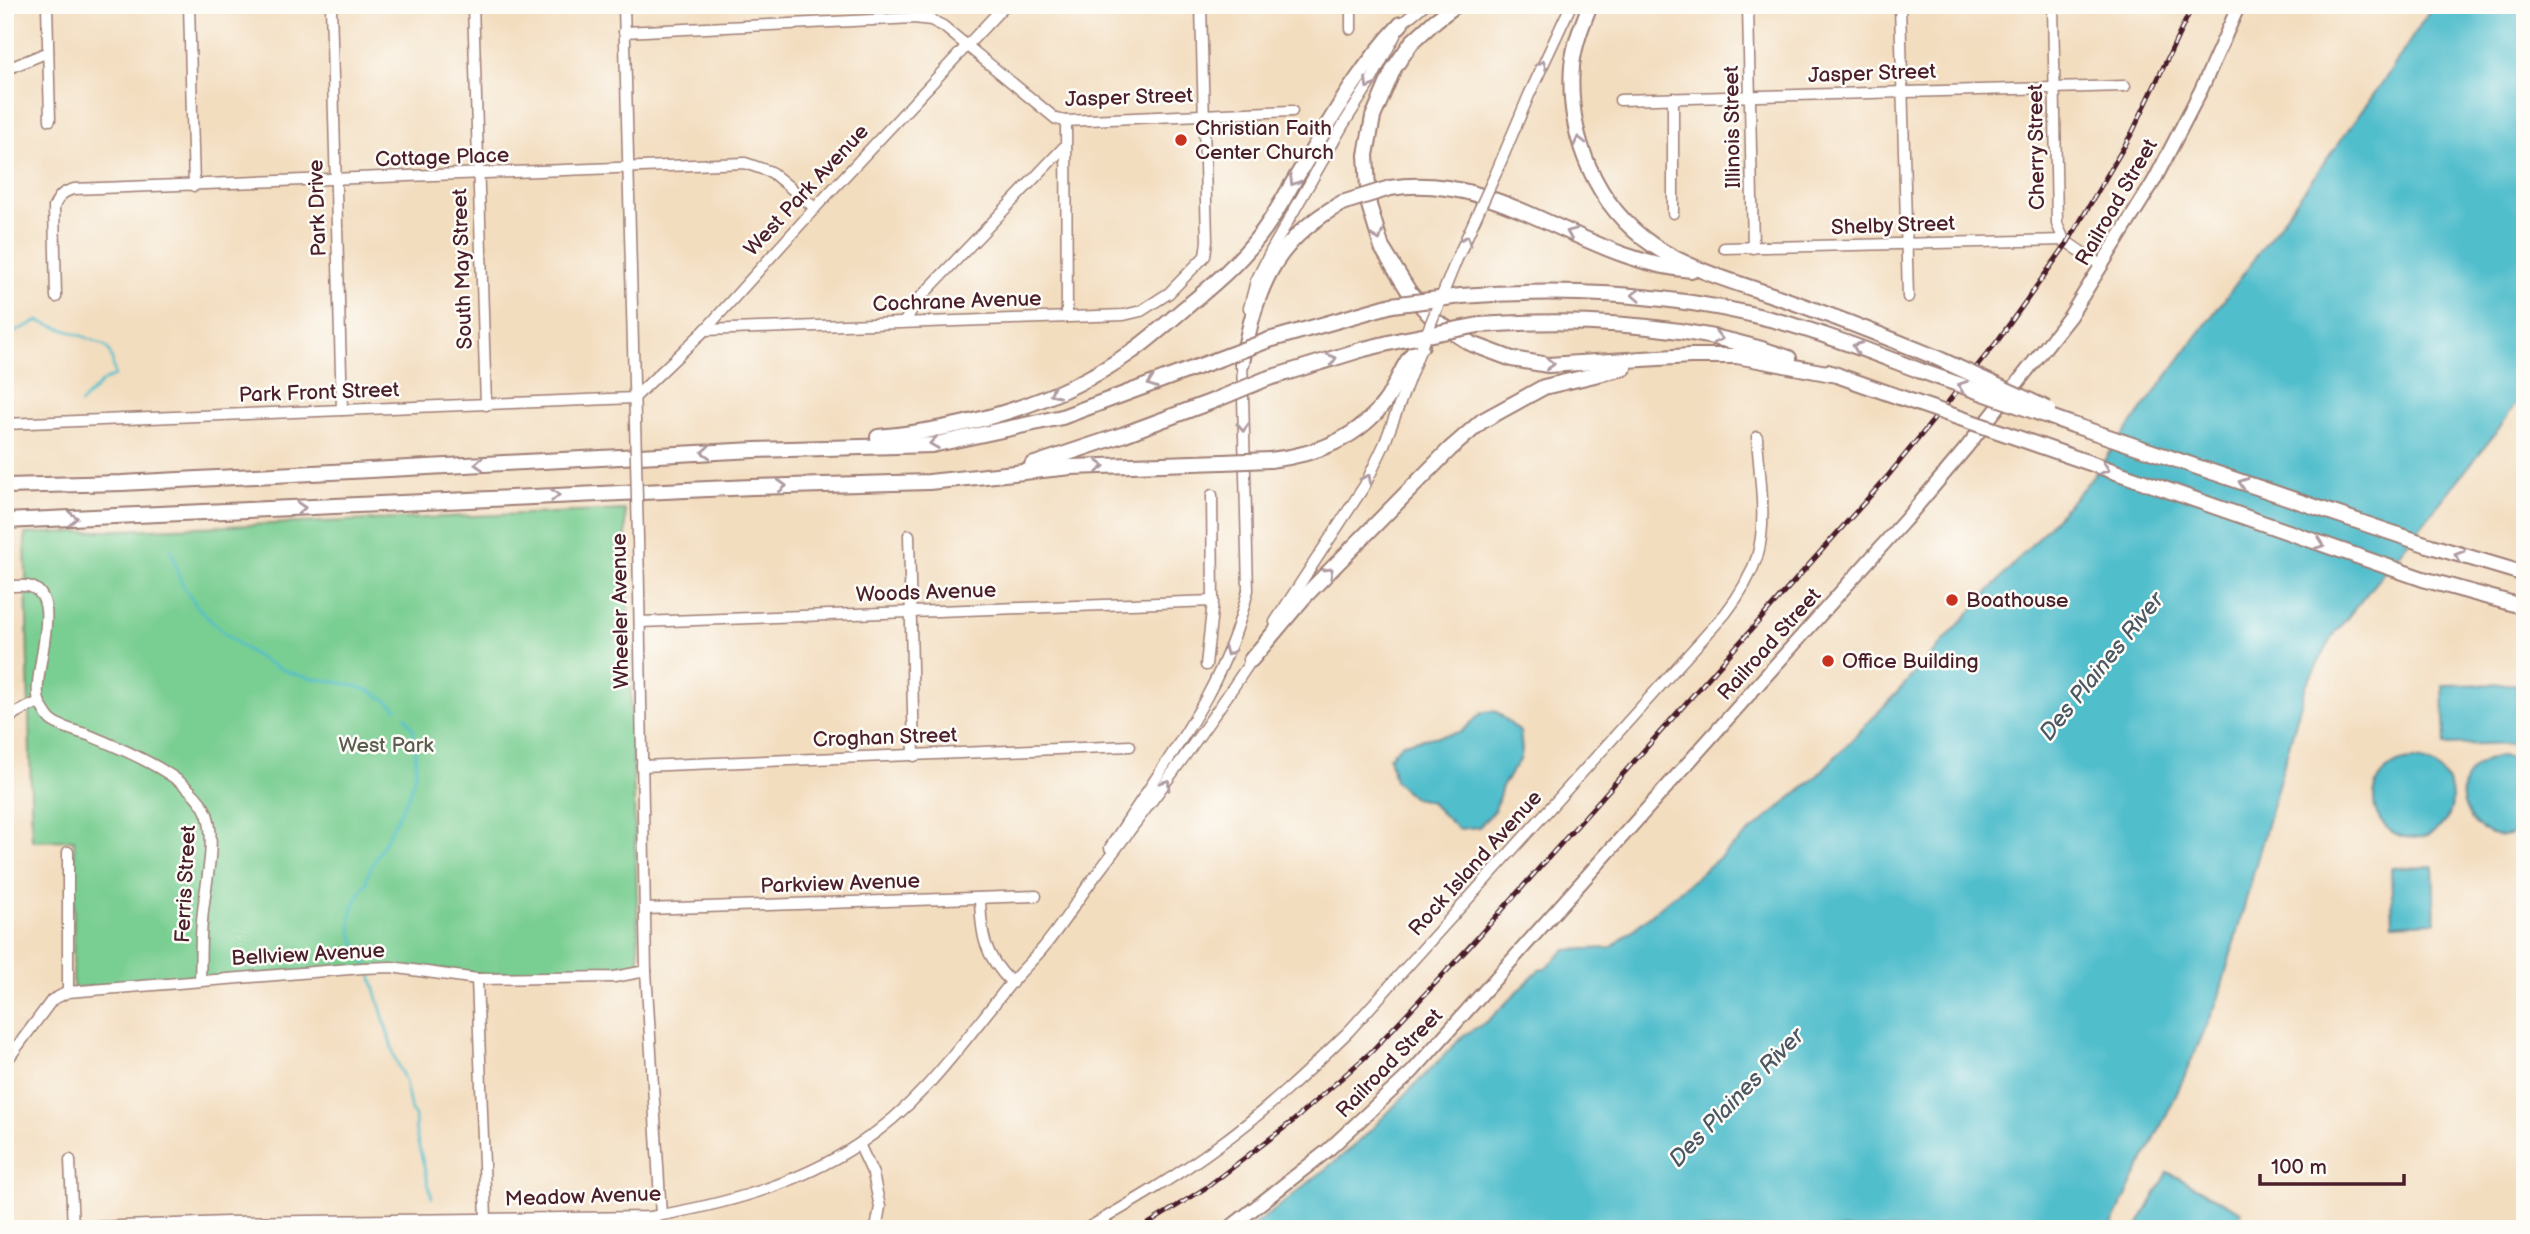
<svg xmlns="http://www.w3.org/2000/svg" width="2530" height="1234" font-family="'Balsamiq Sans',sans-serif">
<rect width="100%" height="100%" fill="#fdfcf7"/>
<filter id="ink" filterUnits="userSpaceOnUse"><feTurbulence type="fractalNoise" baseFrequency=".0143" numOctaves="2"/><feDisplacementMap in="SourceGraphic" scale="14" xChannelSelector="R" yChannelSelector="G"/><feConvolveMatrix kernelMatrix="1 2 1 2 8 2 1 2 1" color-interpolation-filters="sRGB"/></filter>
<filter id="wash" filterUnits="userSpaceOnUse"><feTurbulence type="fractalNoise" baseFrequency=".00686" numOctaves="4" result="noise"/><feDisplacementMap in="SourceGraphic" scale="28" xChannelSelector="R" yChannelSelector="G"/><feGaussianBlur stdDeviation="1.57" result="paint"/><feColorMatrix in="noise" values="0 0 0 0 0 0 0 0 0 0 0 0 0 0 0 0 0 1.4 0 .05"/><feComposite in="paint" operator="in"/></filter>
<g filter="url(#wash)">
<rect width="100%" height="100%" fill="#f3ddbf"/>
<polygon fill="#79ce92" stroke="#62765e" stroke-width="2" points="625,510 639,963 620,971 483,974 451,970 311,972 73,988 74,840 32,841 25,534"/>
<g fill="#51becc" stroke="#4e6e7c" stroke-width="2">
<polygon points="2433,5 2525,5 2525,389 2499,429 2335,633 2306,685 2218,1000 2177,1093 2110,1229 1248,1229 1276,1209 1359,1142 1464,1035 1488,1021 1539,970 1545,969 1565,950 1611,948 1816,777 1891,699 2085,486 2250,265 2390,72"/>
<polygon points="2525,684 2525,743 2445,745 2443,685"/>
<polygon points="1490,711 1497,712 1520,732 1522,751 1520,760 1502,786 1495,810 1479,827 1458,829 1429,801 1414,798 1395,781 1389,757 1403,743 1461,732 1482,713"/>
<path d="M2500 756 2513 758 2525 764V827C2477 864 2426 772 2500 756Z"/>
<circle cx="2413" cy="799" r="39"/>
<polygon points="2433,867 2435,922 2393,924 2391,868"/>
<polygon points="2168,1172 2241,1212 2232,1229 2136,1229"/>
</g>
<g fill="none" stroke-linecap="round" stroke-linejoin="round">
<g stroke="#51becc" stroke-width="2.5">
<path d="M5 336 38 321C50 325 102 341 107 348 113 355 113 367 115 376L103 381 80 404"/>
<path d="M171 548C174 558 176 569 180 579 197 618 257 664 298 675 337 685 364 679 397 709"/>
<path d="M367 965C346 931 344 915 367 882L366 878 410 793 416 769 414 731 405 716"/>
<polyline points="371,975 395,1058 405,1081 411,1111 415,1116 416,1135 432,1198"/>
</g>
</g>
</g>
<g filter="url(#ink)">
<g fill="none" stroke-linecap="round" stroke-linejoin="round">
<g stroke="#9e7e75" stroke-width="13">
<g id="minor">
<polyline points="47,5 50,120"/>
<polyline points="189,5 194,186"/>
<polyline points="331,5 342,410"/>
<polyline points="473,5 486,405"/>
<polyline points="624,5 635,421"/>
<polyline points="1351,5 1351,29"/>
<polyline points="1748,5 1753,248"/>
<polyline points="1900,5 1908,297"/>
<polyline points="2053,5 2057,224 2064,240 2102,266"/>
<polyline points="624,32 914,18 931,20 943,26 1056,119 1066,121 1292,111"/>
<polyline points="5,70 48,52"/>
<polyline points="1673,98 1673,213"/>
<polyline points="1620,100 2125,86"/>
<polyline points="1066,121 1067,317"/>
<polyline points="1496,173 1529,95 1571,5"/>
<polyline points="1724,248 2064,240"/>
<polyline points="1456,261 1475,219"/>
<path d="M56 297 54 207C59 196 62 192 74 189L745 163 771 172 815 208"/>
<polyline points="1249,308 1256,281 1271,251 1343,125 1371,81 1401,24 1424,5"/>
<polyline points="905,321 918,300 1066,145"/>
<polyline points="705,330 1124,315 1141,311 1169,293 1205,256 1207,241 1201,5"/>
<polyline points="5,424 634,398 705,330 815,208 1005,5"/>
<polyline points="909,535 914,756"/>
<polyline points="638,538 646,971 661,1215"/>
<path d="M5 587C12 586 20 585 27 586 69 593 28 679 40 703 42 708 48 718 52 721 62 728 80 732 91 736 125 750 202 781 209 821 215 853 204 889 202 922 200 941 201 961 200 980"/>
<polyline points="640,622 1213,601"/>
<polyline points="1275,622 1365,485 1384,445 1420,350"/>
<polyline points="1206,665 1213,601 1212,495"/>
<polyline points="5,724 15,713 39,702"/>
<polyline points="642,766 1130,746"/>
<path d="M1110 848C1164 762 1225 691 1248 590L1242 358"/>
<polyline points="68,852 68,992"/>
<path d="M980 898C981 935 984 956 1012 983"/>
<polyline points="645,909 1036,896"/>
<polyline points="477,979 486,1218"/>
<polyline points="5,1063 52,1000 68,992 362,968 391,967 477,979 614,977 646,971"/>
<polyline points="859,1144 873,1174 880,1207 876,1229"/>
<polyline points="70,1160 73,1229"/>
<polyline points="651,1217 652,1229"/>
<path d="M45 1229 227 1222 651 1217C725 1204 795 1186 859 1144 923 1103 964 1040 1011 983 1021 971 1033 960 1043 948 1062 925 1078 899 1096 875 1151 803 1205 731 1254 656"/>
<path d="M1086 1229C1131 1203 1177 1176 1219 1145 1266 1111 1308 1071 1349 1031L1725 614C1739 596 1750 578 1757 557 1768 520 1759 474 1757 437"/>
</g>
</g>
<g stroke="#9e7e75" stroke-width="16">
<polyline id="major" points="1228,1229 1327,1151 1412,1072 1906,519 1966,448 2070,316 2154,181 2201,90 2239,5"/>
</g>
<g stroke="#9e7e75" stroke-width="18">
<g id="highway">
<polyline points="1456,5 1436,20 1412,42 1394,68 1373,117 1366,155 1369,205 1382,248 1410,293 1435,321 1472,344 1512,359 1548,365 1690,356 1737,356 1837,375"/>
<path d="M1590 5C1582 25 1574 45 1572 66 1567 136 1595 206 1654 246 1692 271 1738 283 1781 298 1833 316 1884 336 1935 357"/>
<path d="M1390 188C1498 170 1585 262 1691 270"/>
<path d="M1461 296C1566 288 1672 293 1774 320 1824 333 1873 353 1921 371"/>
<path d="M1479 325C1582 318 1691 323 1789 358"/>
<polyline points="1269,340 1392,305"/>
<path d="M1242 363C1256 290 1272 241 1342 203"/>
<polyline points="1828,372 1899,397"/>
<polyline points="1266,379 1364,349 1401,340"/>
<polyline points="2073,425 2431,546 2525,574"/>
<path d="M878 437C966 429 1059 403 1131 352 1150 339 1167 323 1185 308 1212 286 1239 263 1260 235 1274 217 1285 196 1297 176 1329 123 1358 69 1401 24"/>
<polyline points="2041,446 2423,579 2525,607"/>
<path d="M1270 460C1315 455 1360 438 1387 399 1399 381 1404 358 1422 345"/>
<polyline points="1032,465 1122,435 1213,401"/>
<polyline points="5,486 122,483 755,450 932,445 1062,417 1216,360"/>
<polyline points="5,521 752,487 929,482 1071,467 1223,462"/>
<polyline points="1251,660 1304,597 1450,449 1482,421 1544,387 1624,368"/>
</g>
</g>
<use href="#minor" stroke="#fff" stroke-width="10"/>
<use href="#major" stroke="#fff" stroke-width="12"/>
<use href="#highway" stroke="#fff" stroke-width="14"/>
<g stroke="#4a1f2b" stroke-width="5">
<polyline id="rail" points="1140,1229 1207,1187 1293,1121 1371,1052 1470,946 1887,477 1996,343 2068,242 2132,133 2193,5"/>
</g>
<use href="#rail" stroke="#fdfcf7" stroke-width="2.5" stroke-dasharray="8" stroke-linecap="butt"/>
<g stroke="#9e7e75" stroke-width="13" stroke-linecap="butt">
<g id="minor-bridge">
<polyline points="1475,219 1496,173"/>
<polyline points="1422,345 1456,261"/>
<polyline points="635,421 638,538"/>
</g>
</g>
<g stroke="#9e7e75" stroke-width="18" stroke-linecap="butt">
<g id="highway-bridge">
<polyline points="1342,203 1390,188"/>
<polyline points="1392,305 1461,296"/>
<polyline points="1401,340 1479,325"/>
<polyline points="1935,357 2048,409"/>
<polyline points="1216,360 1269,340"/>
<polyline points="1921,371 2073,425"/>
<polyline points="1899,397 2041,446"/>
<polyline points="1213,401 1266,379"/>
<polyline points="1223,462 1270,460"/>
</g>
</g>
<use href="#minor-bridge" stroke="#fff" stroke-width="10"/>
<use href="#highway-bridge" stroke="#fff" stroke-width="14"/>
</g>
<defs><path id="oneway-chevron" d="M-2-3.5L2.5 0L-2 3.5" fill="none" stroke-width="1.6" stroke-linecap="round" stroke-linejoin="round" transform="scale(1.75)"/></defs>
<g stroke="#ae9aa0">
<use href="#oneway-chevron" transform="translate(1542 65) rotate(-66)"/>
<use href="#oneway-chevron" transform="translate(1369 84) rotate(121)"/>
<use href="#oneway-chevron" transform="translate(1579 141) rotate(-103)"/>
<use href="#oneway-chevron" transform="translate(1294 181) rotate(121)"/>
<use href="#oneway-chevron" transform="translate(1571 233) rotate(-157)"/>
<use href="#oneway-chevron" transform="translate(1378 236) rotate(70)"/>
<use href="#oneway-chevron" transform="translate(1466 240) rotate(-66)"/>
<use href="#oneway-chevron" transform="translate(1636 295) rotate(-177)"/>
<use href="#oneway-chevron" transform="translate(1718 338) rotate(13)"/>
<use href="#oneway-chevron" transform="translate(1857 347) rotate(-159)"/>
<use href="#oneway-chevron" transform="translate(1332 359) rotate(-17)"/>
<use href="#oneway-chevron" transform="translate(1550 364) rotate(2)"/>
<use href="#oneway-chevron" transform="translate(1152 383) rotate(160)"/>
<use href="#oneway-chevron" transform="translate(1962 386) rotate(-160)"/>
<use href="#oneway-chevron" transform="translate(1054 393) rotate(155)"/>
<use href="#oneway-chevron" transform="translate(1243 427) rotate(88)"/>
<use href="#oneway-chevron" transform="translate(934 443) rotate(172)"/>
<use href="#oneway-chevron" transform="translate(706 452) rotate(177)"/>
<use href="#oneway-chevron" transform="translate(479 464) rotate(177)"/>
<use href="#oneway-chevron" transform="translate(1100 466) rotate(-2)"/>
<use href="#oneway-chevron" transform="translate(2105 469) rotate(19)"/>
<use href="#oneway-chevron" transform="translate(1367 479) rotate(-62)"/>
<use href="#oneway-chevron" transform="translate(2243 483) rotate(-161)"/>
<use href="#oneway-chevron" transform="translate(782 486) rotate(-2)"/>
<use href="#oneway-chevron" transform="translate(555 495) rotate(-2)"/>
<use href="#oneway-chevron" transform="translate(301 508) rotate(-3)"/>
<use href="#oneway-chevron" transform="translate(73 518) rotate(-2)"/>
<use href="#oneway-chevron" transform="translate(2320 544) rotate(19)"/>
<use href="#oneway-chevron" transform="translate(2459 556) rotate(-162)"/>
<use href="#oneway-chevron" transform="translate(1329 572) rotate(-45)"/>
<use href="#oneway-chevron" transform="translate(1229 651) rotate(113)"/>
<use href="#oneway-chevron" transform="translate(1166 784) rotate(-54)"/>
</g>
</g>
<g fill="#c8321e" stroke="#fdfcf7" stroke-width="2.5">
<circle cx="1181" cy="140" r="7"/>
<circle cx="1952" cy="600" r="7"/>
<circle cx="1828" cy="661" r="7"/>
</g>
<g text-anchor="middle" stroke-width="5" stroke-linejoin="round" paint-order="stroke">
<g font-size="21" fill="#4a1f2b" stroke="#fdfcf7">
<text transform="translate(1872 73) rotate(-2)" y="7">Jasper Street</text>
<text transform="translate(1129 97) rotate(-2)" y="7">Jasper Street</text>
<text transform="translate(1732 127) rotate(-91)" y="7">Illinois Street</text>
<text transform="translate(2036 147) rotate(-91)" y="7">Cherry Street</text>
<text transform="translate(442 157) rotate(-2)" y="7">Cottage Place</text>
<text transform="translate(806 190) rotate(-47)" y="7">West Park Avenue</text>
<text transform="translate(2116 202) rotate(-60)" y="7">Railroad Street</text>
<text transform="translate(317 208) rotate(-92)" y="7">Park Drive</text>
<text transform="translate(1893 225) rotate(-2)" y="7">Shelby Street</text>
<text transform="translate(462 269) rotate(-92)" y="7">South May Street</text>
<text transform="translate(957 301) rotate(-2)" y="7">Cochrane Avenue</text>
<text transform="translate(319 392) rotate(-2)" y="7">Park Front Street</text>
<text transform="translate(926 592) rotate(-2)" y="7">Woods Avenue</text>
<text transform="translate(620 611) rotate(-91)" y="7">Wheeler Avenue</text>
<text transform="translate(1769 644) rotate(-48)" y="7">Railroad Street</text>
<text transform="translate(885 737) rotate(-2)" y="7">Croghan Street</text>
<text transform="translate(1475 863) rotate(-48)" y="7">Rock Island Avenue</text>
<text transform="translate(840 883) rotate(-2)" y="7">Parkview Avenue</text>
<text transform="translate(185 884) rotate(-87)" y="7">Ferris Street</text>
<text transform="translate(308 954) rotate(-3)" y="7">Bellview Avenue</text>
<text transform="translate(1389 1063) rotate(-46)" y="7">Railroad Street</text>
<text transform="translate(583 1196) rotate(-2)" y="7">Meadow Avenue</text>
</g>
<g font-size="21" fill="#4a1f2b" stroke="#fdfcf7" text-anchor="start">
<text x="1195" y="135">Christian Faith<tspan x="1195" dy="24">Center Church</tspan></text>
<text x="1966" y="607">Boathouse</text>
<text x="1842" y="668">Office Building</text>
</g>
<g font-size="21" fill="#5a5c4f" stroke="#fdfcf7">
<text x="386" y="752">West Park</text>
</g>
<g font-size="23" font-style="italic" fill="#4c5763" stroke="#fdfcf7">
<text transform="translate(2101 666) rotate(-51)" y="8">Des Plaines River</text>
<text transform="translate(1736 1097) rotate(-46)" y="8">Des Plaines River</text>
</g>
</g>
<rect width="2530" height="1234" fill="none" stroke="#fdfcf7" stroke-width="28"/>
<path d="M2260 1174v10h144v-10" fill="none" stroke="#4a1f2b" stroke-width="3.5"/>
<text x="2271" y="1174" font-size="21" fill="#4a1f2b" stroke="#fdfcf7" stroke-width="5" paint-order="stroke">100 m</text>
</svg>
